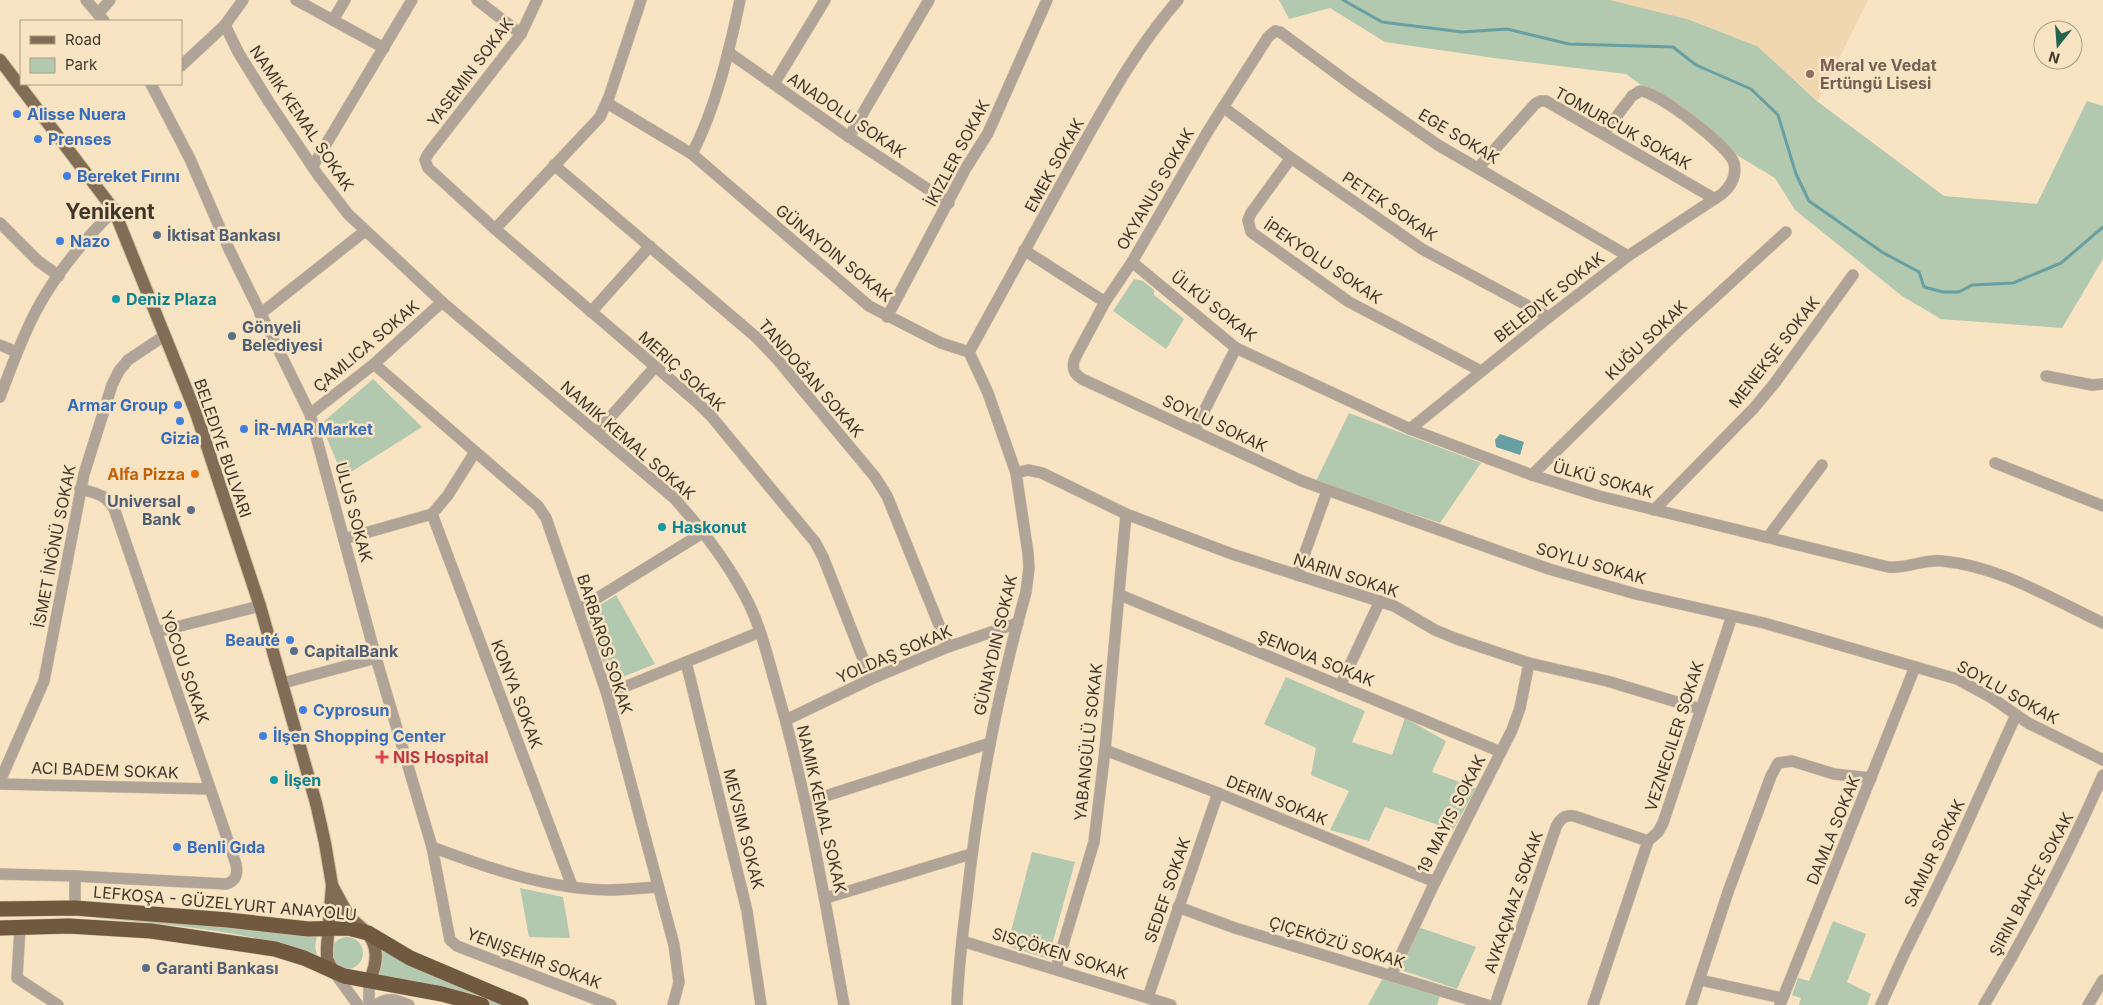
<svg xmlns="http://www.w3.org/2000/svg" width="2103" height="1005" font-family="Inter,sans-serif">
<rect width="100%" height="100%" fill="#f8e3c2"/>
<polygon fill="#f0d7af" points="1610,0 1868,0 1818,101 1757,46 1687,19"/>
<g fill="#b2c9af">
<polygon points="1279,0 1610,0 1687,19 1757,46 1818,102 1944,196 2037,204 2087,101 2103,106 2103,259 2062,328 1941,319 1902,296 1795,210 1775,178 1740,157 1626,74 1494,58 1385,42 1330,8 1289,19"/>
<polygon points="1134,279 1143,281 1154,290 1154,295 1184,319 1166,349 1113,311"/>
<polygon points="373,379 422,427 343,477 321,424"/>
<polygon points="1349,413 1481,463 1440,523 1316,481"/>
<polygon points="616,595 655,664 610,682 586,614"/>
<polygon points="1286,677 1365,711 1352,742 1392,755 1405,718 1446,741 1432,772 1476,788 1453,830 1385,807 1369,841 1330,830 1349,791 1311,775 1316,748 1264,724"/>
<polygon points="1032,852 1075,862 1048,959 1007,946"/>
<polygon points="520,888 563,897 570,938 529,937"/>
<path d="M94 914 317 936 315 946 317 955C245 930 171 925 96 918Z"/>
<polygon points="1833,921 1866,934 1847,982 1871,994 1867,1005 1799,1005 1801,998 1792,995 1798,978 1809,981"/>
<polygon points="1418,927 1476,947 1457,989 1401,970"/>
<circle cx="347" cy="953" r="16"/>
<polygon points="380,950 506,1005 491,1005 452,990 376,974"/>
<polygon points="1383,978 1440,996 1437,1005 1368,1005"/>
</g>
<polygon fill="#689fa2" points="1500,434 1524,442 1520,455 1496,447 1495,440"/>
<g fill="none" stroke-linecap="round" stroke-linejoin="round">
<polyline stroke="#689fa2" stroke-width="3" points="1343,0 1382,22 1462,32 1507,29 1569,44 1673,47 1696,65 1751,89 1778,115 1796,174 1809,201 1882,252 1919,272 1924,287 1943,292 1959,292 1972,285 2013,283 2061,263 2103,227"/>
<g stroke="#d3c1a4" stroke-width="12">
<g id="minor">
<polyline points="86,0 104,21"/>
<polyline points="296,0 384,48"/>
<polyline points="477,0 521,34"/>
<polyline points="537,0 521,34 428,154 425,160 428,168 495,229 699,404 711,416 815,542 823,557 871,679"/>
<polyline points="98,14 110,0"/>
<polyline points="333,20 345,0"/>
<path d="M225 25 238 52 269 102 318 175 348 214 442 302 674 498C700 527 727 562 745 596 762 628 769 663 779 697 808 799 825 901 844 1005"/>
<polyline points="728,52 849,137 949,203"/>
<polyline points="181,66 225,25 243,0"/>
<polyline points="151,84 190,159 229,249 310,414 376,658 432,847 450,940 457,946 611,1005"/>
<polyline points="774,84 825,0"/>
<polyline points="607,103 692,154 869,306 941,343 969,352"/>
<polyline points="1223,107 1291,158 1422,249 1549,317"/>
<polyline points="849,137 929,0"/>
<path d="M692 154C716 107 729 52 740 0"/>
<polyline points="1291,158 1251,213 1248,220 1251,232 1349,302 1481,371"/>
<polyline points="554,165 756,337 776,358 875,477 887,496 948,647"/>
<polyline points="313,166 412,0"/>
<polyline points="1479,167 1535,104 1540,101 1546,101 1715,199"/>
<polyline points="0,223 38,261 59,276"/>
<polyline points="495,229 600,117 609,97 641,0"/>
<polyline points="1024,250 1105,302"/>
<path d="M1628 256 1438 145 1356 88 1280 32 1275 31 1268 37 1208 131 1132 262 1105 302 1075 358C1071 368 1074 374 1082 379L1302 481 1549 569 1636 594 1764 623 1957 679 1992 698 2028 723 2103 760"/>
<path d="M1132 262 1236 348 1410 429 1532 475 1599 496 1888 567C1907 569 1923 559 1942 561 1999 566 2052 599 2103 623"/>
<polyline points="591,312 650,246"/>
<polyline points="260,314 365,231"/>
<polyline points="887,317 966,168 988,133 1047,0"/>
<polyline points="0,345 17,352"/>
<path d="M969 352C1004 288 1040 223 1075 159 1106 104 1136 48 1178 0"/>
<polyline points="374,364 538,506 546,518 607,694 674,945 679,982 673,1005"/>
<polyline points="2046,376 2092,385 2103,384"/>
<path d="M0 397C11 368 22 337 37 309 57 272 85 239 114 210"/>
<polyline points="310,414 374,364 442,302"/>
<path d="M1410 429 1549 317 1628 256 1722 194C1731 186 1737 176 1734 163 1729 146 1657 91 1640 91L1632 96 1604 133"/>
<polyline points="1194,431 1236,348"/>
<polyline points="597,432 655,367"/>
<polyline points="1995,463 2103,506"/>
<polyline points="1016,473 1028,470 1042,473 1126,514 1232,554 1394,606 1435,630 1457,639 1529,663 1607,681 1700,709"/>
<polyline points="1532,475 1678,331 1786,232"/>
<polyline points="1654,510 1753,409 1774,384 1853,275"/>
<polyline points="432,514 572,886"/>
<polyline points="1768,537 1822,465"/>
<polyline points="344,539 432,514 448,495 475,452"/>
<polyline points="1297,575 1327,491"/>
<polyline points="1120,595 1501,752"/>
<polyline points="578,610 704,532"/>
<polyline points="156,632 260,606"/>
<polyline points="686,662 747,911 761,1005"/>
<polyline points="283,683 376,658"/>
<polyline points="1340,686 1380,601"/>
<polyline points="607,694 760,632"/>
<polyline points="786,720 871,679 948,647 1018,623"/>
<polyline points="1105,750 1218,793 1435,882"/>
<polyline points="0,781 44,681 84,474 112,385 119,371 128,360 164,336"/>
<polyline points="0,784 210,789"/>
<polyline points="807,802 990,743"/>
<path d="M432 847C488 868 548 889 608 890 624 890 641 888 658 887"/>
<path d="M0 874 75 876 226 884C236 881 238 874 236 864L115 511C108 495 96 493 80 489"/>
<polyline points="75,876 75,908"/>
<polyline points="826,898 971,854"/>
<polyline points="1178,907 1235,928 1487,1005"/>
<polyline points="20,927 17,978 58,1005"/>
<polyline points="962,941 1171,1005"/>
<polyline points="1056,968 1094,842 1105,750 1126,514"/>
<polyline points="334,972 358,1005"/>
<polyline points="1391,976 1435,882 1512,730 1520,708 1529,663"/>
<polyline points="1700,980 1782,998"/>
<polyline points="369,981 369,1005"/>
<polyline points="1148,997 1218,793"/>
<path d="M376 1005C387 996 397 1000 409 1005"/>
<path d="M957 1005C958 972 962 939 966 906 977 800 997 695 1026 592L1029 568 1028 553 1016 473 988 393 969 352"/>
<path d="M1495 1005 1556 827C1560 819 1564 815 1574 816L1648 841"/>
<polyline points="1593,1005 1648,841 1658,832 1663,823 1732,616"/>
<polyline points="1691,1005 1728,892 1771,776 1778,763 1792,761 1834,774 1871,778"/>
<polyline points="1780,1005 1915,667"/>
<polyline points="1881,1005 1905,952 1950,861 2016,715"/>
<path d="M1984 1005C2028 931 2068 855 2103 775"/>
<polyline points="2088,1005 2103,980"/>
</g>
</g>
<g stroke="#d3c1a4" stroke-width="14">
<g id="major">
<polyline points="0,60 114,210 196,413 260,606 316,803 325,843 332,885 327,947 327,959 333,971"/>
<path d="M332 885C338 896 343 907 350 917 355 923 362 927 367 933 380 948 377 965 369 981"/>
</g>
</g>
<g stroke="#d3c1a4" stroke-width="16">
<g id="highway">
<polyline points="0,909 75,908 228,920 308,929 348,928 368,933 410,958 521,1005"/>
<polyline points="0,928 69,926 151,931 275,949 304,958 344,976 442,994 482,1005"/>
</g>
</g>
<use href="#minor" stroke="#afa497" stroke-width="11"/>
<use href="#major" stroke="#816d56" stroke-width="12"/>
<use href="#highway" stroke="#70593e" stroke-width="15"/>
</g>
<circle fill="#8d6e63" stroke="#f8e3c2" stroke-width="2" cx="1810" cy="74" r="5"/>
<g fill="#3f7fe0" stroke="#f8e3c2" stroke-width="2">
<circle cx="17" cy="114" r="5"/>
<circle cx="38" cy="139" r="5"/>
<circle cx="67" cy="176" r="5"/>
<circle cx="60" cy="241" r="5"/>
<circle cx="178" cy="405" r="5"/>
<circle cx="180" cy="421" r="5"/>
<circle cx="244" cy="429" r="5"/>
<circle cx="290" cy="640" r="5"/>
<circle cx="303" cy="710" r="5"/>
<circle cx="263" cy="736" r="5"/>
<circle cx="177" cy="847" r="5"/>
</g>
<g fill="#5c6f8a" stroke="#f8e3c2" stroke-width="2">
<circle cx="157" cy="235" r="5"/>
<circle cx="232" cy="336" r="5"/>
<circle cx="191" cy="510" r="5"/>
<circle cx="294" cy="651" r="5"/>
<circle cx="146" cy="968" r="5"/>
</g>
<g fill="#0f9aa8" stroke="#f8e3c2" stroke-width="2">
<circle cx="116" cy="299" r="5"/>
<circle cx="662" cy="527" r="5"/>
<circle cx="274" cy="780" r="5"/>
</g>
<circle fill="#e8710a" stroke="#f8e3c2" stroke-width="2" cx="195" cy="474" r="5"/>
<path fill="#e0444e" stroke="#f8e3c2" stroke-width="2" d="M379.5 749.5h5v5h5v5h-5v5h-5v-5h-5v-5h5z"/>
<g text-anchor="middle" stroke-width="5" stroke-linejoin="round" paint-order="stroke">
<g font-size="16" font-weight="bold" fill="#785e54" stroke="#f8e3c2" text-anchor="start">
<text x="1820" y="71">Meral ve Vedat<tspan x="1820" dy="18">Ertüngü Lisesi</tspan></text>
</g>
<g font-size="16" fill="#40372a" stroke="#f8e3c2">
<text transform="translate(470 72) rotate(-53)" y="6">YASEMIN SOKAK</text>
<text transform="translate(847 115) rotate(34)" y="6">ANADOLU SOKAK</text>
<text transform="translate(302 118) rotate(56)" y="6">NAMIK KEMAL SOKAK</text>
<text transform="translate(1623 128) rotate(29)" y="6">TOMURCUK SOKAK</text>
<text transform="translate(1459 136) rotate(31)" y="6">EGE SOKAK</text>
<text transform="translate(957 153) rotate(-62)" y="6">İKIZLER SOKAK</text>
<text transform="translate(1054 165) rotate(-61)" y="6">EMEK SOKAK</text>
<text transform="translate(1155 189) rotate(-60)" y="6">OKYANUS SOKAK</text>
<text transform="translate(1390 206) rotate(34)" y="6">PETEK SOKAK</text>
<text transform="translate(834 253) rotate(39)" y="6">GÜNAYDIN SOKAK</text>
<text transform="translate(1323 261) rotate(34)" y="6">İPEKYOLU SOKAK</text>
<text transform="translate(1549 297) rotate(-38)" y="6">BELEDIYE SOKAK</text>
<text transform="translate(1214 306) rotate(38)" y="6">ÜLKÜ SOKAK</text>
<text transform="translate(1646 340) rotate(-44)" y="6">KUĞU SOKAK</text>
<text transform="translate(366 346) rotate(-40)" y="6">ÇAMLICA SOKAK</text>
<text transform="translate(1774 352) rotate(-52)" y="6">MENEKŞE SOKAK</text>
<text transform="translate(682 371) rotate(42)" y="6">MERIÇ SOKAK</text>
<text transform="translate(811 378) rotate(49)" y="6">TANDOĞAN SOKAK</text>
<text transform="translate(1215 423) rotate(25)" y="6">SOYLU SOKAK</text>
<text transform="translate(628 440) rotate(41)" y="6">NAMIK KEMAL SOKAK</text>
<text transform="translate(223 448) rotate(71)" y="6">BELEDIYE BULVARI</text>
<text transform="translate(1603 479) rotate(15)" y="6">ÜLKÜ SOKAK</text>
<text transform="translate(354 512) rotate(75)" y="6">ULUS SOKAK</text>
<text transform="translate(54 546) rotate(-79)" y="6">İSMET İNÖNÜ SOKAK</text>
<text transform="translate(1591 563) rotate(16)" y="6">SOYLU SOKAK</text>
<text transform="translate(1346 575) rotate(18)" y="6">NARIN SOKAK</text>
<text transform="translate(605 644) rotate(72)" y="6">BARBAROS SOKAK</text>
<text transform="translate(995 645) rotate(-77)" y="6">GÜNAYDIN SOKAK</text>
<text transform="translate(894 654) rotate(-23)" y="6">YOLDAŞ SOKAK</text>
<text transform="translate(1316 658) rotate(22)" y="6">ŞENOVA SOKAK</text>
<text transform="translate(185 667) rotate(71)" y="6">YOCOU SOKAK</text>
<text transform="translate(2008 692) rotate(29)" y="6">SOYLU SOKAK</text>
<text transform="translate(517 694) rotate(69)" y="6">KONYA SOKAK</text>
<text transform="translate(1674 736) rotate(-72)" y="6">VEZNECILER SOKAK</text>
<text transform="translate(1088 742) rotate(-84)" y="6">YABANGÜLÜ SOKAK</text>
<text transform="translate(105 770) rotate(2)" y="6">ACI BADEM SOKAK</text>
<text transform="translate(1277 800) rotate(22)" y="6">DERIN SOKAK</text>
<text transform="translate(822 809) rotate(77)" y="6">NAMIK KEMAL SOKAK</text>
<text transform="translate(1451 814) rotate(-63)" y="6">19 MAYIS SOKAK</text>
<text transform="translate(744 829) rotate(76)" y="6">MEVSIM SOKAK</text>
<text transform="translate(1833 830) rotate(-68)" y="6">DAMLA SOKAK</text>
<text transform="translate(1934 853) rotate(-64)" y="6">SAMUR SOKAK</text>
<text transform="translate(2031 884) rotate(-62)" y="6">ŞIRIN BAHÇE SOKAK</text>
<text transform="translate(1167 890) rotate(-71)" y="6">SEDEF SOKAK</text>
<text transform="translate(1513 902) rotate(-71)" y="6">AVKAÇMAZ SOKAK</text>
<text transform="translate(225 903) rotate(5)" y="6">LEFKOŞA - GÜZELYURT ANAYOLU</text>
<text transform="translate(1337 942) rotate(17)" y="6">ÇIÇEKÖZÜ SOKAK</text>
<text transform="translate(1060 953) rotate(17)" y="6">SISÇÖKEN SOKAK</text>
<text transform="translate(534 958) rotate(21)" y="6">YENIŞEHIR SOKAK</text>
</g>
<g font-size="16" font-weight="bold" fill="#366cbe" stroke="#f8e3c2" text-anchor="start">
<text x="27" y="120">Alisse Nuera</text>
<text x="48" y="145">Prenses</text>
<text x="77" y="182">Bereket Fırını</text>
<text x="70" y="247">Nazo</text>
<text x="168" y="411" text-anchor="end">Armar Group</text>
<text x="254" y="435">İR-MAR Market</text>
<text x="180" y="444" text-anchor="middle">Gizia</text>
<text x="280" y="646" text-anchor="end">Beauté</text>
<text x="313" y="716">Cyprosun</text>
<text x="273" y="742">İlşen Shopping Center</text>
<text x="187" y="853">Benli Gıda</text>
</g>
<g font-size="16" font-weight="bold" fill="#4e5e75" stroke="#f8e3c2" text-anchor="start">
<text x="167" y="241">İktisat Bankası</text>
<text x="242" y="333">Gönyeli<tspan x="242" dy="18">Belediyesi</tspan></text>
<text x="181" y="507" text-anchor="end">Universal<tspan x="181" dy="18">Bank</tspan></text>
<text x="304" y="657">CapitalBank</text>
<text x="156" y="974">Garanti Bankası</text>
</g>
<g font-size="16" font-weight="bold" fill="#0d838f" stroke="#f8e3c2" text-anchor="start">
<text x="126" y="305">Deniz Plaza</text>
<text x="672" y="533">Haskonut</text>
<text x="284" y="786">İlşen</text>
</g>
<g font-size="16" font-weight="bold" fill="#c56008" stroke="#f8e3c2" text-anchor="end">
<text x="185" y="480">Alfa Pizza</text>
</g>
<g font-size="16" font-weight="bold" fill="#be3a42" stroke="#f8e3c2" text-anchor="start">
<text x="393" y="763">NIS Hospital</text>
</g>
<g font-size="21" font-weight="bold" fill="#40372a" stroke="#f8e3c2">
<text x="110" y="219">Yenikent</text>
</g>
</g>
<rect x="20" y="20" width="162" height="65" fill="#f8e3c2" stroke="#ae9e85"/>
<rect x="30" y="36" width="25" height="8" fill="#816d56" stroke="#ae9e85"/>
<text x="65" y="45" font-size="15" fill="#40372a">Road</text>
<rect x="30" y="58" width="25" height="15" fill="#b2c9af" stroke="#ae9e85"/>
<text x="65" y="70" font-size="15" fill="#40372a">Park</text>
<g transform="translate(2058 45) rotate(197)"><circle r="24" fill="#f8e3c2" stroke="#ae9e85"/>
<path d="M0-4L9 19L0 12L-9 19Z" fill="#24634f"/>
<text y="-8" font-size="14" font-weight="bold" text-anchor="middle" fill="#40372a">N</text>
</g>
</svg>
